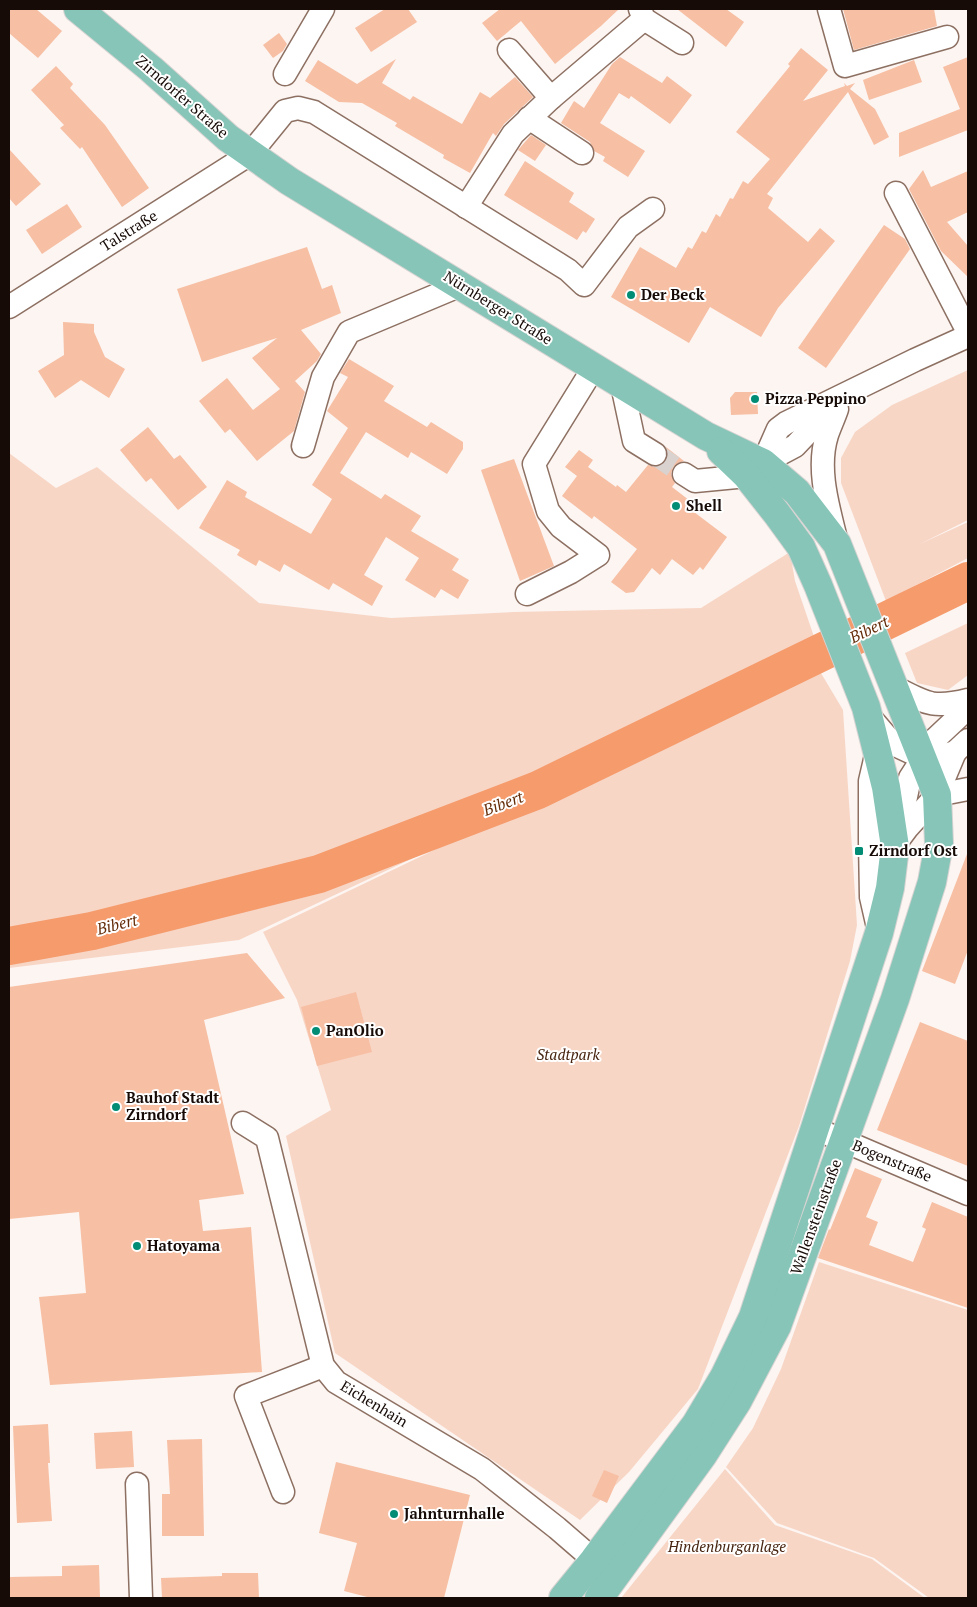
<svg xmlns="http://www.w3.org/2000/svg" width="977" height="1607" font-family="'PT Serif',serif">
<rect width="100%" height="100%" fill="#fcf5f2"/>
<g fill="#f8d6c6">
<polygon points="968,370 968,520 920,544 968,522 968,558 886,601 841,483 841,458 855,432 892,405"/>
<polygon points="9,453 56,488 97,467 259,603 391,618 513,612 701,608 790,552 795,581 823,663 818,668 843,710 857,925 850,961 799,1126 698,1389 629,1472 580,1520 335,1353 286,1136 331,1110 297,1000 263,932 647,748 239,940 9,968"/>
<polygon points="968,623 968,675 948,690 917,683 905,653"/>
<polygon points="819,1262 968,1310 968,1598 929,1598 874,1558 777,1523 726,1467 753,1428 781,1369"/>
<polygon points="725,1469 775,1525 872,1559 925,1598 621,1598"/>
</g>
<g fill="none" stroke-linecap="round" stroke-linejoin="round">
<polyline stroke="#f59b6c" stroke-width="38" points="9,946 92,931 319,874 538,790 968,581"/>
</g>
<g fill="#f7bfa3">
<polygon points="9,9 36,9 62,31 38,58 9,33"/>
<polygon points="385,9 408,9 417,22 371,52 355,28"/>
<polygon points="500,9 619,9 601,26 555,64 521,21 497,41 482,23"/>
<polygon points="677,9 726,9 744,22 726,47"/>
<polygon points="843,9 934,9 937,26 854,50"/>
<polygon points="279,33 287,44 283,51 273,58 263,45"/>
<polygon points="801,48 828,70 803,101 845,86 844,83 847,86 855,83 850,89 875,109 889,137 874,145 848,92 767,194 773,198 768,208 808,242 820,228 835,241 778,308 761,337 710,307 689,343 611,297 640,247 676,268 688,247 692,249 702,231 706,233 716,214 720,217 730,198 733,199 743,181 748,184 770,159 736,132 790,66 788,64"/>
<polygon points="620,57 662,83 667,76 692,95 670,124 631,96 629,99 619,93 600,123 645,151 628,177 603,161 605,157 594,151 590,142 561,123 574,101 584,108 612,64"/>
<polygon points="968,57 968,130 899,157 899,133 960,109 943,67"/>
<polygon points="396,59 382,83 410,100 413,96 462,124 480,92 490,98 515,77 533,97 504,124 496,136 493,133 470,173 443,158 444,155 395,126 397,123 362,103 339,102 305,81 318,60 357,84"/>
<polygon points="914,60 922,82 869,100 863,80"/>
<polygon points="56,66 73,84 70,88 105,125 149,188 122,207 82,147 80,149 60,128 64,125 31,90"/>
<polygon points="531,135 546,145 535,161 518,150"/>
<polygon points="9,149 41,184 16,206 9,198"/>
<polygon points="525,161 574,193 569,202 595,219 586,233 583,231 577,240 504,195"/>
<polygon points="923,170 931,187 968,171 968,212 947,222 968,246 968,277 941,251 909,189"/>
<polygon points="67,204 82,227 42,254 26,230"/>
<polygon points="884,225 905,239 910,249 826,368 798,348"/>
<polygon points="307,247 322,289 332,285 341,313 301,330 321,354 317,361 295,381 305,392 294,431 257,461 230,429 225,433 199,401 227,378 253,410 280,389 252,358 277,338 202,362 177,289"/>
<polygon points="63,322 94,324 94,332 105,357 125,369 109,398 81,380 55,398 38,371 64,355"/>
<polygon points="349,359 394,386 384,401 427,427 431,422 463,442 463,449 447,474 411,452 408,458 366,432 340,473 381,499 385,494 421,516 411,531 459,559 452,570 469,580 458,599 441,589 435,598 405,580 419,558 386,537 364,575 383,586 372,606 333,583 329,590 284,564 280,572 259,560 256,566 237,555 240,550 199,528 227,480 247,492 245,497 311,534 332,499 312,485 348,428 327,411 348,377 340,373"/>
<polygon points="735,392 757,392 758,414 731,415 730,398"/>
<polygon points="148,427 174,459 180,455 207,487 178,510 151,478 146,482 120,450"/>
<polygon points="666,447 684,461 678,463 673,467 671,474 675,483 672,487 698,507 694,512 727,537 703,570 700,567 693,575 672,559 660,575 652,568 634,592 626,593 611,582 637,549 594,516 592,519 562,496 577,476 565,467 579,450 593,460 588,467 616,487 617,485 626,492 648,465 655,467 662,465 666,461 668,454"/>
<polygon points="514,459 554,566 520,581 481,470"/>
<polygon points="967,854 968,854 968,950 955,984 922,971"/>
<polygon points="247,953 285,998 204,1020 244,1194 199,1200 203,1231 251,1227 262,1372 50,1385 39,1297 86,1293 79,1212 9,1219 9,987"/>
<polygon points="356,992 372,1052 317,1066 301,1007"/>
<polygon points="920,1022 968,1041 968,1166 877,1130"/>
<polygon points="855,1168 882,1179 866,1217 878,1222 869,1245 913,1262 926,1229 922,1227 932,1202 968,1217 968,1308 818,1258 829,1229 830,1230"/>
<polygon points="48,1424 50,1463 48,1463 52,1521 17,1523 13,1426"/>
<polygon points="132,1431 134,1467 96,1469 94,1433"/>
<polygon points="202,1439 204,1536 162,1536 162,1494 170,1494 167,1440"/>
<polygon points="336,1462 470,1495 444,1598 371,1598 344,1591 357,1543 319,1533"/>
<polygon points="604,1470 619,1476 607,1503 592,1496"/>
<polygon points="99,1565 100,1598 9,1598 9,1577 62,1576 62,1566"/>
<polygon points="222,1573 258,1573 259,1598 162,1598 161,1578 222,1576"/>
</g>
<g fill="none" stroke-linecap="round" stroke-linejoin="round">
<polyline stroke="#dad2cf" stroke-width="22" stroke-dasharray="22 11" stroke-linecap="butt" points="655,454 684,474"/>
<g stroke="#8d7062" stroke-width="25">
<g id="minor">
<polyline points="640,9 644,19 682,43"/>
<polyline points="829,9 845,66 947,37"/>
<polyline points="509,50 551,98"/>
<polyline points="285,74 323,9"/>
<polyline points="529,118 582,153"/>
<polyline points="896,193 968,332"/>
<polyline points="466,207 513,134 551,98 644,19"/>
<polyline points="9,307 250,154 285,111 298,108 314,112 568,270 584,285 628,227 653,209"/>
<polyline points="622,385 634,441 655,454"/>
<polyline points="303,446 323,377 349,332 461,285"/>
<polyline points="763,463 778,429 786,423 915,360 968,336"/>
<polyline points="684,474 695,481 747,476 763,463 795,446 833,406"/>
<path d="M837 543C829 509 816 470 827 435 830 426 834 418 837 409"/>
<polyline points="527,594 571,572 598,555 561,527 548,511 534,464 594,367"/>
<path d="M894 687C926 703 932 709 968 700"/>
<polyline points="869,716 893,744 923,758 934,758 955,752 968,740"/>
<polyline points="877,751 870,781 870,841 871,897 879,932"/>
<polyline points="937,795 968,789"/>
<polyline points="897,839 910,778 935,739 968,708"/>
<polyline points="899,839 908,827 937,795 955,752"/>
<polyline points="243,1123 267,1138 323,1366 336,1382 482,1469 557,1528 594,1560 607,1569"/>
<polyline points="816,1129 968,1194"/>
<polyline points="137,1484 141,1598"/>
<polyline points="283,1492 246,1396 323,1366"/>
</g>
</g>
<g stroke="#d5d3d2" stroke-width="30">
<g id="major">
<polyline points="78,9 151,69 228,138 289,181 706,436 763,463 797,492 837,544 937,795 939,844 932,882 895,999 777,1326 737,1402 703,1455 599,1598"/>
<polyline points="563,1598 594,1560 696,1424 724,1377 753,1317 879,933 890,888 895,847 886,787 866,707 818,585 801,547 777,514 747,476 721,451"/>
</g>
</g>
<use href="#minor" stroke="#fff" stroke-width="22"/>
<use href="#major" stroke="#86c5b7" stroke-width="28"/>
</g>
<g fill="#008c75" stroke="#fff" stroke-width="2">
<circle cx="631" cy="295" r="5"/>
<circle cx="755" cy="399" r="5"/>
<circle cx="676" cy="506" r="5"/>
<rect x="854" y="846" width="10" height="10" rx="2.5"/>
<circle cx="316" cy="1031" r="5"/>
<circle cx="116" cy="1107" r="5"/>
<circle cx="137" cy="1246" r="5"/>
<circle cx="394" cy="1514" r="5"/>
</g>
<g text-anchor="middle" stroke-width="4" stroke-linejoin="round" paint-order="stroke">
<g font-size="15" fill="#160b07" stroke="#fff">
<text transform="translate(182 97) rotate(41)" y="5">Zirndorfer Straße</text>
<text transform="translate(129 231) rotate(-32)" y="5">Talstraße</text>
<text transform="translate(498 308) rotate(32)" y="5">Nürnberger Straße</text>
<text transform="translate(892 1161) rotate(23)" y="5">Bogenstraße</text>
<text transform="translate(816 1217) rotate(-70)" y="5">Wallensteinstraße</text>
<text transform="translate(374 1404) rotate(31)" y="5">Eichenhain</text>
</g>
<g font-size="15" font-weight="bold" fill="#160b07" stroke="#fff" text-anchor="start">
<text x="641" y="300">Der Beck</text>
<text x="765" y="404">Pizza Peppino</text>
<text x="686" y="511">Shell</text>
<text x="869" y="856">Zirndorf Ost</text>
<text x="326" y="1036">PanOlio</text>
<text x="126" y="1103">Bauhof Stadt<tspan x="126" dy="17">Zirndorf</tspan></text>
<text x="147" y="1251">Hatoyama</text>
<text x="404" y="1519">Jahnturnhalle</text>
</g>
<g font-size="15" font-style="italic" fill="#472410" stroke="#fff">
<text x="568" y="1060">Stadtpark</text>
<text x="727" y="1552">Hindenburganlage</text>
</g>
<g font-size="16" font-style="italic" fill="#652d09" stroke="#fff">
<text transform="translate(869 629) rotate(-26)" y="6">Bibert</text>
<text transform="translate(503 803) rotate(-21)" y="6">Bibert</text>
<text transform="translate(117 924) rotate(-14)" y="6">Bibert</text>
</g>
</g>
<rect width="977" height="1607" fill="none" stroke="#160b07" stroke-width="20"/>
</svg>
